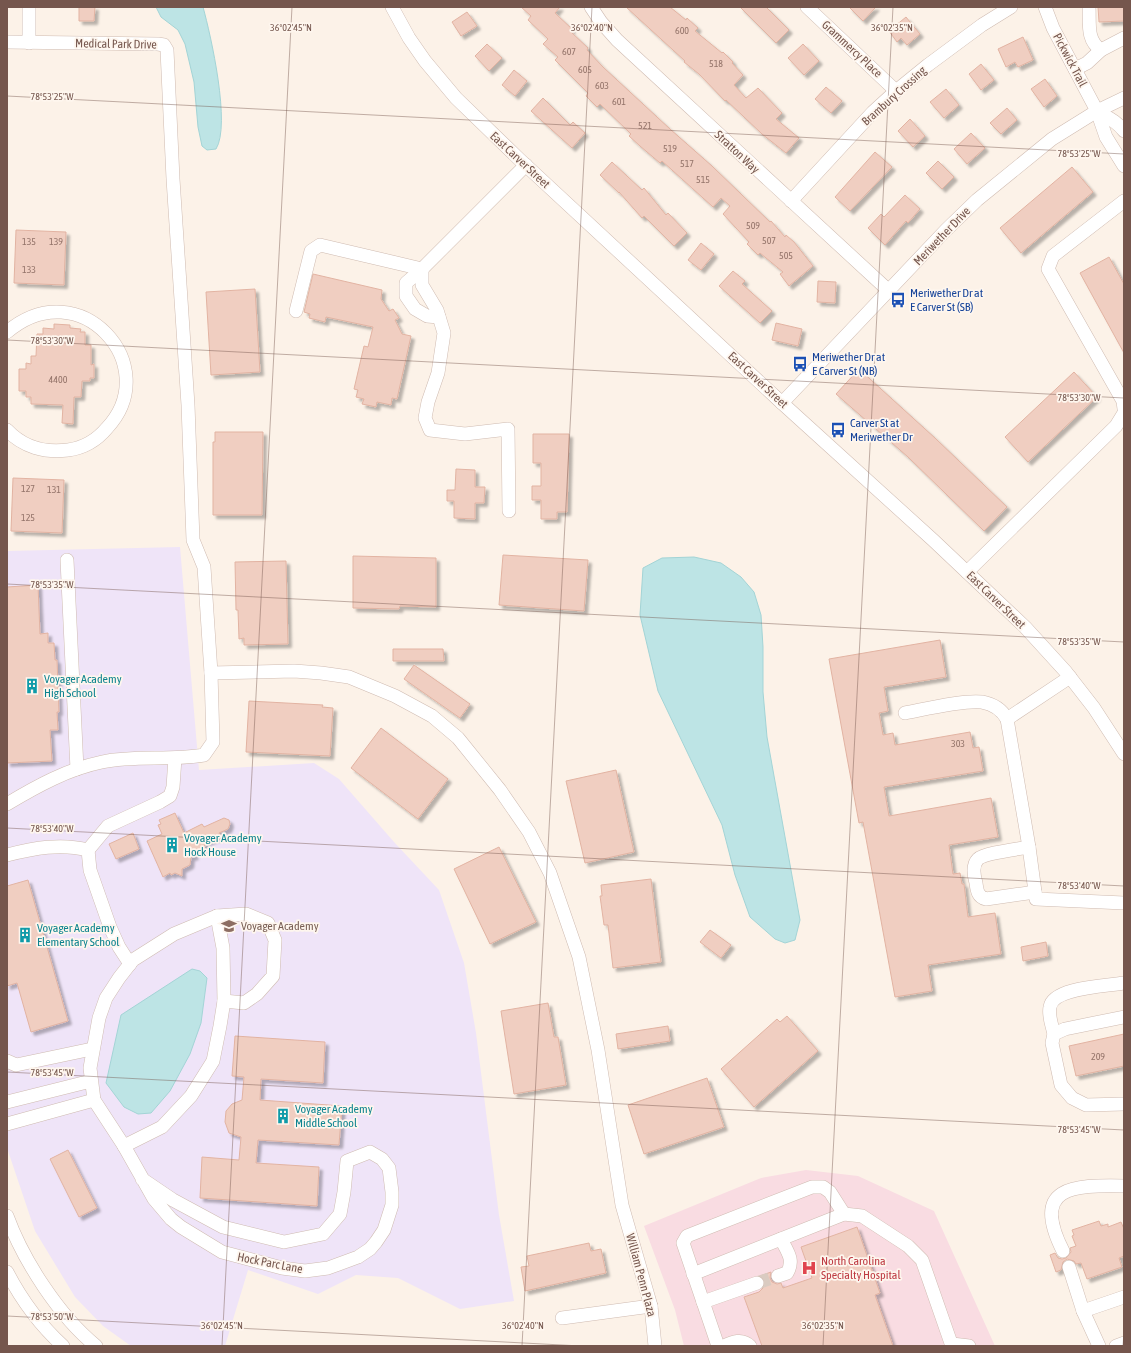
<svg xmlns="http://www.w3.org/2000/svg" width="1131" height="1353" font-family="'Asap Condensed',sans-serif">
<defs>
<filter id="shadow"><feDropShadow dx="3.5" dy="3.5" stdDeviation="1" flood-color="#0004"/></filter>
</defs>
<rect width="100%" height="100%" fill="#fcf2e8"/>
<polygon fill="#efe4f8" points="180,547 199,770 314,763 339,779 394,842 439,890 464,963 476,1033 499,1215 514,1301 460,1309 398,1278 356,1275 318,1294 248,1270 225,1346 131,1346 103,1326 75,1297 35,1231 7,1148 7,551"/>
<polygon fill="#f9dce2" points="806,1170 858,1176 934,1211 995,1346 684,1346 675,1310 644,1226 761,1178"/>
<g fill="#bde4e5" stroke="#a3d4d6">
<path d="M156 7H203C211 36 231 125 216 149L207 150 202 146 198 127 194 82 185 44 178 30 161 17Z"/>
<polygon points="694,557 721,563 741,577 754,592 761,615 763,647 763,692 767,737 800,920 795,940 785,943 775,939 750,917 735,875 722,825 658,691 640,615 643,568 662,558"/>
<polygon points="192,969 200,971 207,978 201,1023 190,1054 170,1091 151,1113 138,1114 124,1107 106,1083 121,1015"/>
</g>
<g fill="#f0cec1" stroke="#e2b3a2" filter="url(#shadow)">
<polygon points="79,7 95,7 94,21 79,21"/>
<polygon points="521,7 560,7 555,13 572,29 570,31 588,48 587,50 603,67 670,129 712,166 770,222 771,221 785,237 786,235 794,242 813,266 789,286 780,274 783,272 760,253 758,255 747,244 749,242 723,214 730,206 721,198 713,207 662,161 660,163 640,146 629,136 631,134 600,104 597,107 586,96 588,93 555,60 558,57 543,44 548,39 528,20 531,16"/>
<polygon points="626,7 670,7 686,20 687,18 698,28 695,31 722,53 723,52 733,62 732,63 743,75 734,85 746,98 758,88 782,113 776,119 799,138 786,153 762,134 726,100 725,101 699,74 684,62 685,61"/>
<polygon points="740,7 766,7 789,30 776,43"/>
<polygon points="849,7 876,7 863,21"/>
<polygon points="1098,7 1124,7 1124,21 1099,22"/>
<polygon points="467,12 477,26 461,36 452,22"/>
<polygon points="906,17 920,34 907,45 901,38 897,42 889,31"/>
<polygon points="1023,37 1033,60 1018,67 1015,62 1006,67 998,49"/>
<polygon points="487,44 502,58 489,71 475,56"/>
<polygon points="803,44 819,61 804,75 788,58"/>
<polygon points="981,64 994,80 981,90 969,74"/>
<polygon points="514,70 527,81 515,96 502,85"/>
<polygon points="1045,79 1057,96 1044,107 1031,89"/>
<polygon points="826,87 842,101 831,113 815,99"/>
<polygon points="946,89 959,105 944,118 930,102"/>
<polygon points="543,98 570,125 573,122 585,133 572,148 531,111"/>
<polygon points="1007,108 1017,120 1001,134 990,123"/>
<polygon points="910,119 925,136 913,147 898,131"/>
<polygon points="971,133 985,148 967,164 954,149"/>
<polygon points="875,152 892,167 850,211 835,197"/>
<polygon points="938,161 954,177 942,189 926,173"/>
<polygon points="612,162 642,190 644,188 666,215 668,213 687,233 674,246 644,216 642,218 619,192 619,193 600,175"/>
<polygon points="1072,167 1093,192 1021,253 1000,228"/>
<polygon points="905,195 920,209 908,223 906,221 885,245 868,228 881,214 884,217"/>
<polygon points="16,230 66,232 64,285 14,283"/>
<polygon points="701,243 714,254 701,270 688,260"/>
<polygon points="1109,257 1124,284 1124,353 1080,273"/>
<polygon points="733,271 745,281 742,284 772,311 760,323 719,286"/>
<polygon points="313,274 382,290 381,299 389,311 393,309 399,318 395,320 402,334 411,336 397,399 392,398 391,405 377,402 376,407 362,404 364,399 356,397 358,390 354,389 364,346 368,347 373,327 326,317 325,322 309,318 310,314 304,312"/>
<polygon points="818,281 836,282 835,303 817,302"/>
<polygon points="255,289 260,372 211,375 206,292"/>
<polygon points="776,323 802,329 798,346 772,340"/>
<polygon points="54,324 70,325 70,328 81,329 80,332 85,332 85,345 91,345 91,365 94,364 94,378 90,378 90,381 82,381 81,397 74,397 73,424 62,423 63,405 31,404 31,397 26,397 26,391 19,391 19,369 26,369 26,363 31,364 31,356 36,356 37,334 43,334 43,328 54,329"/>
<polygon points="859,369 935,438 1007,507 984,531 908,457 836,394"/>
<polygon points="1074,372 1097,397 1028,462 1005,437"/>
<polygon points="215,432 263,432 262,515 213,515 213,442 215,442"/>
<polygon points="533,434 569,434 567,512 557,512 557,519 541,519 541,500 532,500 532,486 541,486 541,463 533,463"/>
<polygon points="456,469 475,470 475,487 485,487 484,503 475,503 475,519 454,518 454,501 447,501 447,490 455,490"/>
<polygon points="13,478 64,480 62,533 11,531"/>
<polygon points="503,555 588,560 584,611 499,605"/>
<polygon points="353,556 436,558 436,607 400,606 399,609 353,608"/>
<polygon points="286,561 288,644 244,645 244,638 239,639 238,610 236,610 235,562"/>
<polygon points="38,585 40,634 48,633 48,643 54,643 55,660 57,660 59,712 57,712 58,730 50,730 52,761 7,763 7,587"/>
<polygon points="940,640 946,677 884,687 888,711 879,713 883,735 893,733 895,745 970,732 973,748 979,747 983,771 884,787 889,816 991,798 998,837 949,845 953,874 960,873 962,884 964,884 968,917 995,913 1001,954 928,965 932,991 895,997 863,822 859,823 829,659"/>
<polygon points="393,649 443,649 444,661 393,661"/>
<polygon points="414,665 470,704 460,718 404,679"/>
<polygon points="249,701 323,705 322,707 333,708 330,756 246,752"/>
<polygon points="381,728 448,779 418,819 351,768"/>
<polygon points="616,770 634,852 585,863 566,781"/>
<polygon points="175,813 184,833 202,824 204,827 224,818 229,820 230,824 228,829 219,833 221,836 204,843 205,847 193,852 195,856 191,857 190,865 182,869 182,876 175,873 171,875 170,873 163,877 147,841 162,834 158,825 161,824 159,820"/>
<polygon points="133,833 139,849 116,859 109,844"/>
<polygon points="499,847 536,922 490,944 454,869"/>
<polygon points="651,879 661,962 613,968 608,925 604,925 600,896 602,896 601,885"/>
<polygon points="28,880 68,1021 31,1032 17,983 7,986 7,886"/>
<polygon points="710,930 731,945 721,958 700,942"/>
<polygon points="1046,942 1048,956 1023,961 1021,947"/>
<polygon points="548,1003 554,1037 558,1037 566,1085 514,1094 501,1011"/>
<polygon points="787,1016 818,1051 754,1107 721,1069 777,1019 780,1022"/>
<polygon points="668,1026 670,1041 618,1049 616,1034"/>
<polygon points="1124,1034 1124,1066 1076,1076 1069,1046"/>
<polygon points="235,1036 325,1042 323,1083 261,1079 260,1100 342,1106 339,1145 258,1140 256,1163 319,1167 317,1206 200,1198 202,1157 239,1160 241,1137 229,1133 225,1122 226,1111 232,1104 242,1100 244,1077 232,1076"/>
<polygon points="707,1078 724,1127 644,1154 628,1105"/>
<polygon points="68,1150 97,1208 79,1217 50,1159"/>
<polygon points="1099,1221 1101,1226 1108,1224 1108,1227 1121,1222 1124,1229 1124,1256 1119,1258 1122,1267 1087,1279 1081,1263 1076,1264 1074,1261 1067,1259 1063,1262 1061,1270 1056,1272 1050,1255 1055,1253 1058,1258 1062,1259 1066,1258 1071,1252 1070,1248 1076,1246 1072,1236 1074,1235 1072,1230"/>
<polygon points="857,1227 880,1293 875,1295 893,1346 762,1346 744,1297 759,1292 763,1288 765,1281 760,1276 771,1272 770,1278 772,1282 777,1284 781,1283 783,1288 812,1278 801,1247"/>
<polygon points="589,1243 591,1251 601,1249 606,1273 525,1291 521,1267 529,1266 527,1256"/>
</g>
<g fill="none" stroke-linecap="round" stroke-linejoin="round">
<polyline stroke="#dacbc1" stroke-width="13" stroke-dasharray="13 6" stroke-linecap="butt" points="757,1283 778,1276"/>
<g stroke="#cfbbb1" stroke-width="14">
<g id="minor">
<polyline points="392,7 409,38 425,61 456,98 519,159 782,403 933,540 1025,627 1066,672 1094,708 1124,754"/>
<polyline points="591,7 601,22 617,40 889,291"/>
<polyline points="807,7 896,91"/>
<polyline points="1045,7 1053,28 1097,111 1106,137 1124,166"/>
<path d="M1089 7C1090 23 1086 40 1101 50"/>
<path d="M7 42 158 44 164 45 167 50 173 179 188 405 193 540 204 567 211 673 213 742 204 755C170 761 136 755 102 762 68 769 37 786 7 804"/>
<polyline points="29,43 29,7"/>
<polyline points="1075,69 1087,63 1101,50 1124,38"/>
<path d="M1097 111C1107 117 1118 122 1124 131"/>
<polyline points="791,201 873,112 896,91 928,65 982,25 1011,7"/>
<polyline points="1124,201 1053,256 1048,269 1123,401 1124,409"/>
<polyline points="422,269 422,285 437,310 444,333 438,373 428,402 425,418 430,430 465,434 508,429 509,511"/>
<polyline points="422,269 406,283 406,296 415,309 427,316 439,317"/>
<polyline points="296,311 311,251 320,245 422,269 526,165"/>
<path d="M7 332C80 270 165 366 107 428 97 440 83 448 68 450 45 453 23 447 7 430"/>
<polyline points="782,403 946,230 977,200 1052,139 1097,111 1124,98"/>
<polyline points="67,560 77,769"/>
<polyline points="967,572 1116,426 1124,413"/>
<polyline points="211,673 294,671 321,673 349,677 395,696 432,716 458,738 500,790 529,832 550,873 579,957 598,1050 622,1205 651,1306 655,1346"/>
<polyline points="1070,677 1007,719 1029,847 1036,899 1124,903"/>
<path d="M905 713C926 709 962 700 982 702 993 704 1002 710 1007 719"/>
<path d="M1029 847C1019 849 984 853 978 859 972 865 974 876 976 883 977 891 978 897 986 899L1035 892"/>
<polyline points="88,850 108,826 160,802 170,796 173,787 175,758"/>
<path d="M7 855C34 848 61 843 88 850L90 870 110 927 119 947 130 964"/>
<polyline points="1124,1017 1065,1029 1054,1034 1052,1043 1061,1085 1072,1098 1086,1105 1124,1104"/>
<path d="M1054 1034C1052 1025 1048 1016 1050 1007 1053 987 1108 986 1124 983"/>
<polyline points="7,1061 16,1065 92,1049"/>
<polyline points="7,1102 91,1081"/>
<polyline points="7,1124 94,1100"/>
<polyline points="124,1146 162,1127 191,1096 213,1061 220,1026 224,1001 223,948 217,916"/>
<polyline points="142,1179 173,1200 223,1227 284,1242 323,1234 340,1214 344,1192 347,1161 370,1152 382,1159 389,1168 392,1192 392,1205 384,1230 376,1242 370,1249 358,1257 328,1268 305,1271 282,1268 222,1252 181,1227 171,1219 154,1199 124,1146 94,1100 90,1068 99,1018 106,998 119,978 133,960 174,934 217,916 246,914 268,923 275,940 273,976 257,994 244,1003 224,1001"/>
<path d="M7 1216C23 1260 59 1316 96 1346"/>
<path d="M1063 1251C1030 1186 1073 1185 1124 1186"/>
<polyline points="1069,1267 1083,1311 1099,1346"/>
<path d="M7 1272C21 1299 41 1326 63 1346"/>
<polyline points="693,1274 844,1214 862,1216 908,1246 922,1260 952,1346"/>
<path d="M778 1276 787 1273C795 1260 787 1251 781 1239"/>
<polyline points="703,1302 757,1283"/>
<polyline points="1083,1311 1124,1297"/>
<polyline points="562,1318 651,1306"/>
<polyline points="952,1344 969,1346"/>
<polyline points="718,1346 683,1243 687,1236 812,1187 823,1187 830,1192 844,1214"/>
<path d="M724 1346C733 1342 742 1338 750 1346"/>
<polyline points="1116,1346 1124,1343"/>
</g>
</g>
<use href="#minor" stroke="#fff" stroke-width="13"/>
</g>
<path fill="none" stroke="#75564d" stroke-width="1" stroke-opacity="0.45" d="M7 96 1124 154M7 340 1124 398M7 584 1124 642M7 828 1124 886M7 1072 1124 1130M7 1316 581 1346M222 1346 292 7M522 1346 592 7M823 1346 893 7M1123 1346 1124 1332"/>
<defs>
<g id="bus-bare" transform="scale(1.2)"><path d="M-5-6H5V4H4V6H2V4H-2V6H-4V4H-5ZM-3.5-4V0h7V-4ZM-3.5 1.2v1.5H-2V1.2ZM2 1.2v1.5H3.5V1.2Z" fill="#1a4fb4" stroke="#fef6ee" stroke-width="2.5" paint-order="stroke"/></g>
<g id="building-bare" transform="scale(1.2)"><path d="M-4-6H4V6H1V3H-1V6H-4ZM-2.5-4.3h1.7v1.8h-1.7ZM.8-4.3h1.7v1.8H.8ZM-2.5-1h1.7V.8h-1.7ZM.8-1h1.7V.8H.8Z" fill="#0f9aa8" stroke="#fef6ee" stroke-width="2.5" paint-order="stroke"/></g>
<g id="school-bare" transform="scale(1.2)"><path d="M0-5L7-2L0 1L-7-2ZM-4 1L0 2.5L4 1V4Q0 6-4 4Z" fill="#8d6e63" stroke="#fef6ee" stroke-width="2.5" paint-order="stroke"/></g>
<g id="hospital-bare" transform="scale(1.2)"><path d="M-5-5h3v3.5h4V-5h3V5h-3V1.5h-4V5h-3Z" fill="#e0444e" stroke="#fef6ee" stroke-width="2.5" paint-order="stroke"/></g>
</defs>
<g fill-rule="evenodd">
<use href="#bus-bare" x="898" y="300"/>
<use href="#bus-bare" x="800" y="364"/>
<use href="#bus-bare" x="838" y="430"/>
<use href="#building-bare" x="32" y="686"/>
<use href="#building-bare" x="172" y="845"/>
<use href="#school-bare" x="229" y="926"/>
<use href="#building-bare" x="25" y="935"/>
<use href="#building-bare" x="283" y="1116"/>
<use href="#hospital-bare" x="809" y="1268"/>
</g>
<g text-anchor="middle" stroke-width="3.5" stroke-linejoin="round" paint-order="stroke">
<g font-size="10" fill="#94746a">
<text x="682" y="34">600</text>
<text x="569" y="55">607</text>
<text x="716" y="67">518</text>
<text x="585" y="73">605</text>
<text x="602" y="89">603</text>
<text x="619" y="105">601</text>
<text x="645" y="129">521</text>
<text x="670" y="152">519</text>
<text x="687" y="167">517</text>
<text x="703" y="183">515</text>
<text x="753" y="229">509</text>
<text x="769" y="244">507</text>
<text x="29" y="245">135</text>
<text x="56" y="245">139</text>
<text x="786" y="259">505</text>
<text x="29" y="273">133</text>
<text x="58" y="383">4400</text>
<text x="28" y="492">127</text>
<text x="54" y="493">131</text>
<text x="28" y="521">125</text>
<text x="958" y="747">303</text>
<text x="1098" y="1060">209</text>
</g>
<g font-size="12" fill="#75564d" stroke="#fef6ee">
<text transform="translate(116 44) rotate(1)" y="4">Medical Park Drive</text>
<text transform="translate(852 49) rotate(43)" y="4">Grammercy Place</text>
<text transform="translate(1070 60) rotate(62)" y="4">Pickwick Trail</text>
<text transform="translate(894 96) rotate(-42)" y="4">Brambury Crossing</text>
<text transform="translate(737 152) rotate(43)" y="4">Stratton Way</text>
<text transform="translate(520 160) rotate(43)" y="4">East Carver Street</text>
<text transform="translate(942 236) rotate(-46)" y="4">Meriwether Drive</text>
<text transform="translate(758 380) rotate(43)" y="4">East Carver Street</text>
<text transform="translate(996 600) rotate(44)" y="4">East Carver Street</text>
<text transform="translate(270 1263) rotate(11)" y="4">Hock Parc Lane</text>
<text transform="translate(641 1275) rotate(75)" y="4">William Penn Plaza</text>
</g>
<g font-size="12" fill="#164399" stroke="#fef6ee" text-anchor="start">
<text x="910" y="297">Meriwether Dr at<tspan x="910" dy="14">E Carver St (SB)</tspan></text>
<text x="812" y="361">Meriwether Dr at<tspan x="812" dy="14">E Carver St (NB)</tspan></text>
<text x="850" y="427">Carver St at<tspan x="850" dy="14">Meriwether Dr</tspan></text>
</g>
<g font-size="12" fill="#0d838f" stroke="#fef6ee" text-anchor="start">
<text x="44" y="683">Voyager Academy<tspan x="44" dy="14">High School</tspan></text>
<text x="184" y="842">Voyager Academy<tspan x="184" dy="14">Hock House</tspan></text>
<text x="37" y="932">Voyager Academy<tspan x="37" dy="14">Elementary School</tspan></text>
<text x="295" y="1113">Voyager Academy<tspan x="295" dy="14">Middle School</tspan></text>
</g>
<g font-size="12" fill="#785e54" stroke="#fef6ee" text-anchor="start">
<text x="241" y="930">Voyager Academy</text>
</g>
<g font-size="12" fill="#be3a42" stroke="#fef6ee" text-anchor="start">
<text x="821" y="1265">North Carolina<tspan x="821" dy="14">Specialty Hospital</tspan></text>
</g>
</g>
<g font-size="10" text-anchor="middle" fill="#75564d" stroke="#fef6ee" stroke-width="3.5" stroke-linejoin="round" paint-order="stroke">
<text x="291" y="31">36°02'45"N</text>
<text x="592" y="31">36°02'40"N</text>
<text x="892" y="31">36°02'35"N</text>
<text x="52" y="100">78°53'25"W</text>
<text x="1079" y="157">78°53'25"W</text>
<text x="52" y="344">78°53'30"W</text>
<text x="1079" y="401">78°53'30"W</text>
<text x="52" y="588">78°53'35"W</text>
<text x="1079" y="645">78°53'35"W</text>
<text x="52" y="832">78°53'40"W</text>
<text x="1079" y="889">78°53'40"W</text>
<text x="52" y="1076">78°53'45"W</text>
<text x="1079" y="1133">78°53'45"W</text>
<text x="52" y="1320">78°53'50"W</text>
<text x="222" y="1329">36°02'45"N</text>
<text x="523" y="1329">36°02'40"N</text>
<text x="823" y="1329">36°02'35"N</text>
</g>
<rect width="1131" height="1353" fill="none" stroke="#75564d" stroke-width="16"/>
</svg>
